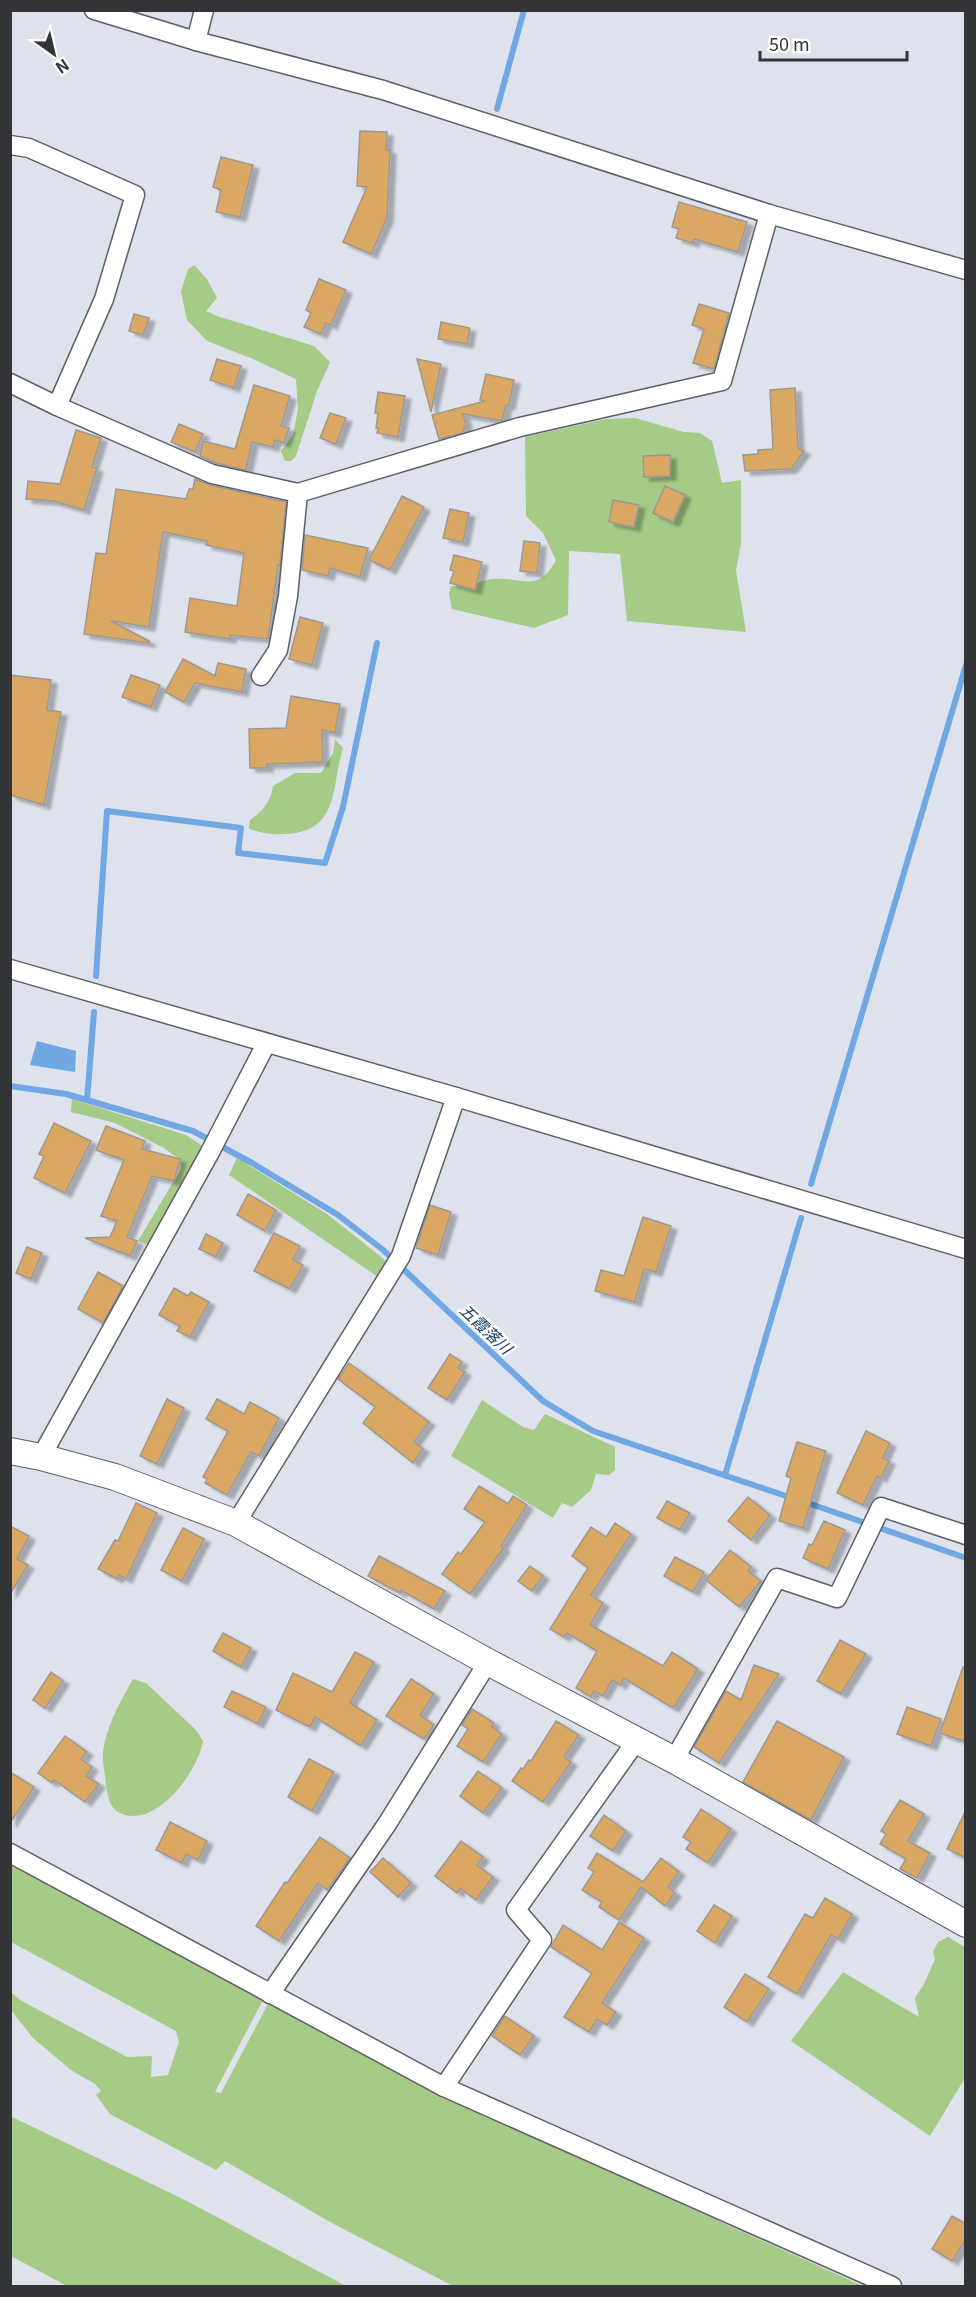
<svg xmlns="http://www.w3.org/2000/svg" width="976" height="2297" font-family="Georgia,'Noto Sans JP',serif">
<defs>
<filter id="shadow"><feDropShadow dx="6" dy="4" stdDeviation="1.5" flood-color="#0004"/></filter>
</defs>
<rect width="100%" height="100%" fill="#dee2ec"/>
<g fill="#a5cb87">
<polygon points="194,265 207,279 217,298 206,311 220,317 314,346 330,362 317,391 296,456 291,461 285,461 281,451 293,435 298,409 296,379 253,359 207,341 187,320 181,292 188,269"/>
<path d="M635 418 684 432 700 433 712 441 722 483 741 480V544L736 570 746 632 627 621 620 554 569 551 568 615 534 628 452 609 449 593 451 586C467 588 479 580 494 579 523 577 538 594 556 560L543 533 526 516 525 437 606 419Z"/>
<path d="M335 739 343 748C331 787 340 832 285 834 273 835 260 834 249 828L250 820C263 811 270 803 273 786L295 773H321L333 753Z"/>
<polygon points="72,1099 186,1135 204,1147 149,1245 138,1241 181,1169 180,1160 164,1148 115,1123 71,1112"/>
<polygon points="237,1158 327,1214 390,1264 381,1279 229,1175"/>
<polygon points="482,1400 523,1427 534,1430 545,1414 615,1447 615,1470 609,1475 596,1474 591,1490 572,1507 562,1503 553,1518 451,1456"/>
<path d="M133 1679 146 1683 196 1730 203 1741C198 1772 154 1832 118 1812 109 1807 107 1793 106 1783 105 1773 102 1761 103 1751 107 1725 120 1702 133 1679Z"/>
<polygon points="10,1862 263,2000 215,2092 221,2093 269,2002 432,2092 863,2286 453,2286 330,2222 225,2161 216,2170 110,2114 96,2095 101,2091 95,2084 71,2070 33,2038 11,2010 11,1992 20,2000 127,2057 152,2056 151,2077 168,2075 179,2042 176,2031 11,1942"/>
<polygon points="948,1937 965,1947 965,2078 930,2136 791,2041 843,1972 919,2017 915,1998 924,1984 935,1959 933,1952 938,1942"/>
<polygon points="10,2116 183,2199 346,2286 67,2286 11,2256"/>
</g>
<polygon fill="#71a7e3" points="37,1041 76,1051 75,1072 30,1065"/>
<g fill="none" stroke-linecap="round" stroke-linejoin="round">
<g stroke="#71a7e3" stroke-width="6">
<polyline points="497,109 524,10"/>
<polyline points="96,976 107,811 241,828 238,853 325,863 343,807 377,643"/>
<polyline points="10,1086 66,1094 193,1131 252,1163 338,1215 382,1249 543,1401 593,1431 792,1498"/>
<polyline points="87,1100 94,1012"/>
<polyline points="811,1184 966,665"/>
<polyline points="725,1475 801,1218"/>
<polyline points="805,1502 966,1558"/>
</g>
</g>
<g fill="#dba863" stroke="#9f9890" stroke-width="1.5" filter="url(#shadow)">
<polygon points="360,131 387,132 386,150 390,150 387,218 371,254 343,242 367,187 357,186"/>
<polygon points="221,157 253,165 240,217 216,212 221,190 213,187"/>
<polygon points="679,202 747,222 738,252 694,239 693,243 676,238 679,229 672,227"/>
<polygon points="319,279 346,290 331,325 326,323 321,334 304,327 311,313 306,310"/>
<polygon points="699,304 729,313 714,369 693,363 704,329 692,325"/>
<polygon points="134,314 149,318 143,335 129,331"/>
<polygon points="441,322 470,328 467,344 438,339"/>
<polygon points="217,359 241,366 234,388 210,380"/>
<polygon points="417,359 441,364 431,412"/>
<polygon points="486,374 514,380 509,405 506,405 502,421 463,414 466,424 462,433 439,439 432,415 485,401 480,400"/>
<polygon points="254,385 290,396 281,426 289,428 284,443 275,440 273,447 252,442 246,470 216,463 200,456 203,441 235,449"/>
<polygon points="795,388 798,448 804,451 791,469 745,471 743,455 758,454 758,450 773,449 770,390"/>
<polygon points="378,392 405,396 398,437 377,433 378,428 376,428 378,413 375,413"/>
<polygon points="330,413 346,418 336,444 320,438"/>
<polygon points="179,424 203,434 195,452 171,442"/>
<polygon points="76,430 101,438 92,467 97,468 84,510 53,501 26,499 28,481 60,484"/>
<polygon points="670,455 670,476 644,477 643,456"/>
<polygon points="195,479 210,485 286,502 280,566 278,565 268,639 230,635 230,639 185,632 190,598 237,606 244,553 206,545 207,541 163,532 149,627 111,621 149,641 149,643 84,634 96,553 106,554 116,489 186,499 189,489 193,489"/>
<polygon points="665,486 685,495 673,522 653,513"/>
<polygon points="402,496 424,507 390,570 369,560"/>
<polygon points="613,500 639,505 634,527 609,522"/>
<polygon points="450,509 469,513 463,542 443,538"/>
<polygon points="305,535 368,548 360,577 330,568 328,576 302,570"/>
<polygon points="524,541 540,543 537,573 520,571"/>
<polygon points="454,555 482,562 475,590 450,583 454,571 450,570"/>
<polygon points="300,617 323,623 312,665 289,659"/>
<polygon points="183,659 215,676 218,663 246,669 242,692 195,683 184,702 165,692"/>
<polygon points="10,675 51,680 47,710 61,712 44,805 10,795"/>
<polygon points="131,675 160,685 151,707 122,697"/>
<polygon points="291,696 340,704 335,733 322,730 323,762 267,764 267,768 250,768 249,729 286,728"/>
<polygon points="54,1123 91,1141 65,1193 34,1178 44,1156 39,1154"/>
<polygon points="106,1126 145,1141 142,1149 180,1159 174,1181 152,1176 127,1237 137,1241 130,1256 85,1238 110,1237 117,1221 101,1216 124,1160 96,1150"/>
<polygon points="248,1194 276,1210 265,1231 237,1215"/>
<polygon points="430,1205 451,1212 438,1255 416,1248"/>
<polygon points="643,1217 671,1226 656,1272 644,1269 635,1302 595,1291 601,1270 624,1276"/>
<polygon points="274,1233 300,1246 293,1260 303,1265 290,1289 254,1271"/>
<polygon points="206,1234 223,1243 216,1257 199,1249"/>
<polygon points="27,1247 42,1253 31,1279 16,1273"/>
<polygon points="98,1272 123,1286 103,1323 78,1309"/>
<polygon points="174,1288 188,1296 191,1292 209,1302 190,1337 177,1331 180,1326 159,1315"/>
<polygon points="450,1354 462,1362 458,1368 465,1372 447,1400 428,1388"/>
<polygon points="349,1363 429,1422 414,1442 423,1449 413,1463 363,1423 375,1407 338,1379"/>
<polygon points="167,1399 184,1408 157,1464 140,1456"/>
<polygon points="217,1399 244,1414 250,1402 279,1418 259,1456 251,1452 227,1495 205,1483 207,1479 203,1477 228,1431 206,1419"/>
<polygon points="866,1431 890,1443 883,1458 889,1461 881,1478 877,1476 863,1505 837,1493"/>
<polygon points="797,1442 826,1451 803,1528 779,1521 791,1478 786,1476"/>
<polygon points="479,1486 508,1504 513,1496 527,1505 501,1546 504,1548 470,1594 442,1574 458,1552 461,1554 485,1522 464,1509"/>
<polygon points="748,1497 770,1515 751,1540 728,1521"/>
<polygon points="667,1501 690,1513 680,1530 657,1518"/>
<polygon points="136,1503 157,1513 126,1579 119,1575 117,1579 98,1569 115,1540 118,1541"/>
<polygon points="824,1521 845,1530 828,1569 803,1558 809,1544 812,1545"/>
<polygon points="615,1523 631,1534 591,1595 603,1603 590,1625 663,1666 672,1652 698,1669 674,1707 671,1707 624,1678 620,1685 612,1680 603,1696 594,1691 591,1697 576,1688 597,1651 567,1633 564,1637 550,1629 588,1568 572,1556 591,1527 606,1537"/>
<polygon points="10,1526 29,1536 17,1559 28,1565 10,1594"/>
<polygon points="183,1528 204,1539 182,1581 161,1570"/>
<polygon points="730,1550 751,1567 748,1571 761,1581 739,1607 706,1580"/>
<polygon points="379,1556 445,1591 434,1609 401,1590 400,1593 368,1576"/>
<polygon points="675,1557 704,1572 693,1592 664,1576"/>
<polygon points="530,1566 543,1576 532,1591 518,1581"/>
<polygon points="223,1633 251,1648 241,1667 213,1651"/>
<polygon points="840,1640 866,1654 841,1694 817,1681"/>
<polygon points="355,1652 374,1662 350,1703 377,1720 361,1746 315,1717 310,1727 276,1710 293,1673 332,1692"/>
<polygon points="754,1665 779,1674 719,1763 694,1747 726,1691 741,1700"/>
<polygon points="963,1667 966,1668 966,1742 940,1733"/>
<polygon points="51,1672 63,1681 45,1708 33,1700"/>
<polygon points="411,1679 434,1694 420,1715 434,1725 424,1739 386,1716"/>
<polygon points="232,1691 266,1707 258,1724 224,1707"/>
<polygon points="907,1707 941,1719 931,1746 897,1734"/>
<polygon points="472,1709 494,1723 492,1727 502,1734 483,1762 457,1746 468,1729 462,1725"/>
<polygon points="556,1721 579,1735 564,1757 571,1762 543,1802 512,1781 521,1768 523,1769 529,1760 531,1761"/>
<polygon points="777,1721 844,1757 811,1820 743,1782"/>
<polygon points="65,1736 87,1752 81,1759 92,1767 86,1776 99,1784 85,1802 54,1780 52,1783 38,1773"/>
<polygon points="309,1759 334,1772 312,1811 288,1797"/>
<polygon points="478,1771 502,1788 483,1813 460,1796"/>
<polygon points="10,1772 34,1787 10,1823"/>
<polygon points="900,1800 924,1814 908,1841 930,1853 917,1878 900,1869 906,1859 880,1844 886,1834 881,1831"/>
<polygon points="701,1809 731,1829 708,1863 686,1849 691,1842 683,1837"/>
<polygon points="966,1810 966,1858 947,1849"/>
<polygon points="604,1815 626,1831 613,1851 590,1836"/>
<polygon points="170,1822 207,1841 198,1860 186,1854 182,1863 156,1850"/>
<polygon points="320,1837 350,1858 327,1890 318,1883 279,1941 256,1926 285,1882 287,1883"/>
<polygon points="461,1841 483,1857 477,1865 493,1877 476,1900 460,1888 457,1893 435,1876"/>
<polygon points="597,1853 643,1882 661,1858 679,1872 668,1887 675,1893 665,1906 641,1887 619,1920 599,1907 602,1902 582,1890 594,1872 588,1868"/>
<polygon points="383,1858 411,1883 398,1897 370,1872"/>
<polygon points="825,1898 852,1914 838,1939 831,1935 797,1994 768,1977 805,1914 813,1918"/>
<polygon points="714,1905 732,1916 715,1943 697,1931"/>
<polygon points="619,1922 644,1938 602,2003 616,2012 607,2025 597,2019 589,2032 564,2017 592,1973 551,1947 563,1925 602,1950"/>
<polygon points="745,1974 769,1989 747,2022 724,2007"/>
<polygon points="505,2016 534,2036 520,2055 492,2036"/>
<polygon points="952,2216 966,2224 966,2239 952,2261 932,2249"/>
</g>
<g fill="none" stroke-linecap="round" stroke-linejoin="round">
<g stroke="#5c5f68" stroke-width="21">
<g id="street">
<polyline points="94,10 196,41 383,90 769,214 966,270"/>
<polyline points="196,41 204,10"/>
<polyline points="10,145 29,148 135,195 104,299 57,406"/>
<polyline points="10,383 57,406 212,474 298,493 520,427 722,381 769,214"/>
<polyline points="261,676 278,650 288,596 298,493"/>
<polyline points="10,969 456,1097 966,1249"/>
<polyline points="41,1457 209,1154 266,1044"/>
<polyline points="236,1523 401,1256 456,1097"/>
<polyline points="674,1760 777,1578 837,1598 881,1507 966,1535"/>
<polyline points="10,1853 444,2087 892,2286"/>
<polyline points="270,1994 387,1824 488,1662"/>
<polyline points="444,2087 542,1940 516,1910 637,1740"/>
</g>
</g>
<g stroke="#5c5f68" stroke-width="28">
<polyline id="secondary" points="10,1451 41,1457 115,1477 236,1523 488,1662 674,1760 966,1924"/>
</g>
<use href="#street" stroke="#fff" stroke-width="18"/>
<use href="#secondary" stroke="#fff" stroke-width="26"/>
</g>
<g text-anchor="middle" stroke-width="5" stroke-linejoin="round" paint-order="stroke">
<g font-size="16" font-style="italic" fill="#153b62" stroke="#fff">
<text transform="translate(486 1329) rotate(43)" y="6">五霞落川</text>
</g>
</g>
<rect width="976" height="2297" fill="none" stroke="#333438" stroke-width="24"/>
<g transform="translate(54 54) rotate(146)" stroke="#ffffff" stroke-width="4.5" paint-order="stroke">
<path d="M0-4.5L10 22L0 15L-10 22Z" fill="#333438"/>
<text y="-9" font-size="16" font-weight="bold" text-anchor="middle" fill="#333438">N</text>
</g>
<path d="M760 51v9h147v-9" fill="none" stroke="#333438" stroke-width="3"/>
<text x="769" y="51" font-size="18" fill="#333438" stroke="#ffffff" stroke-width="4.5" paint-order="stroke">50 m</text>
</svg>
